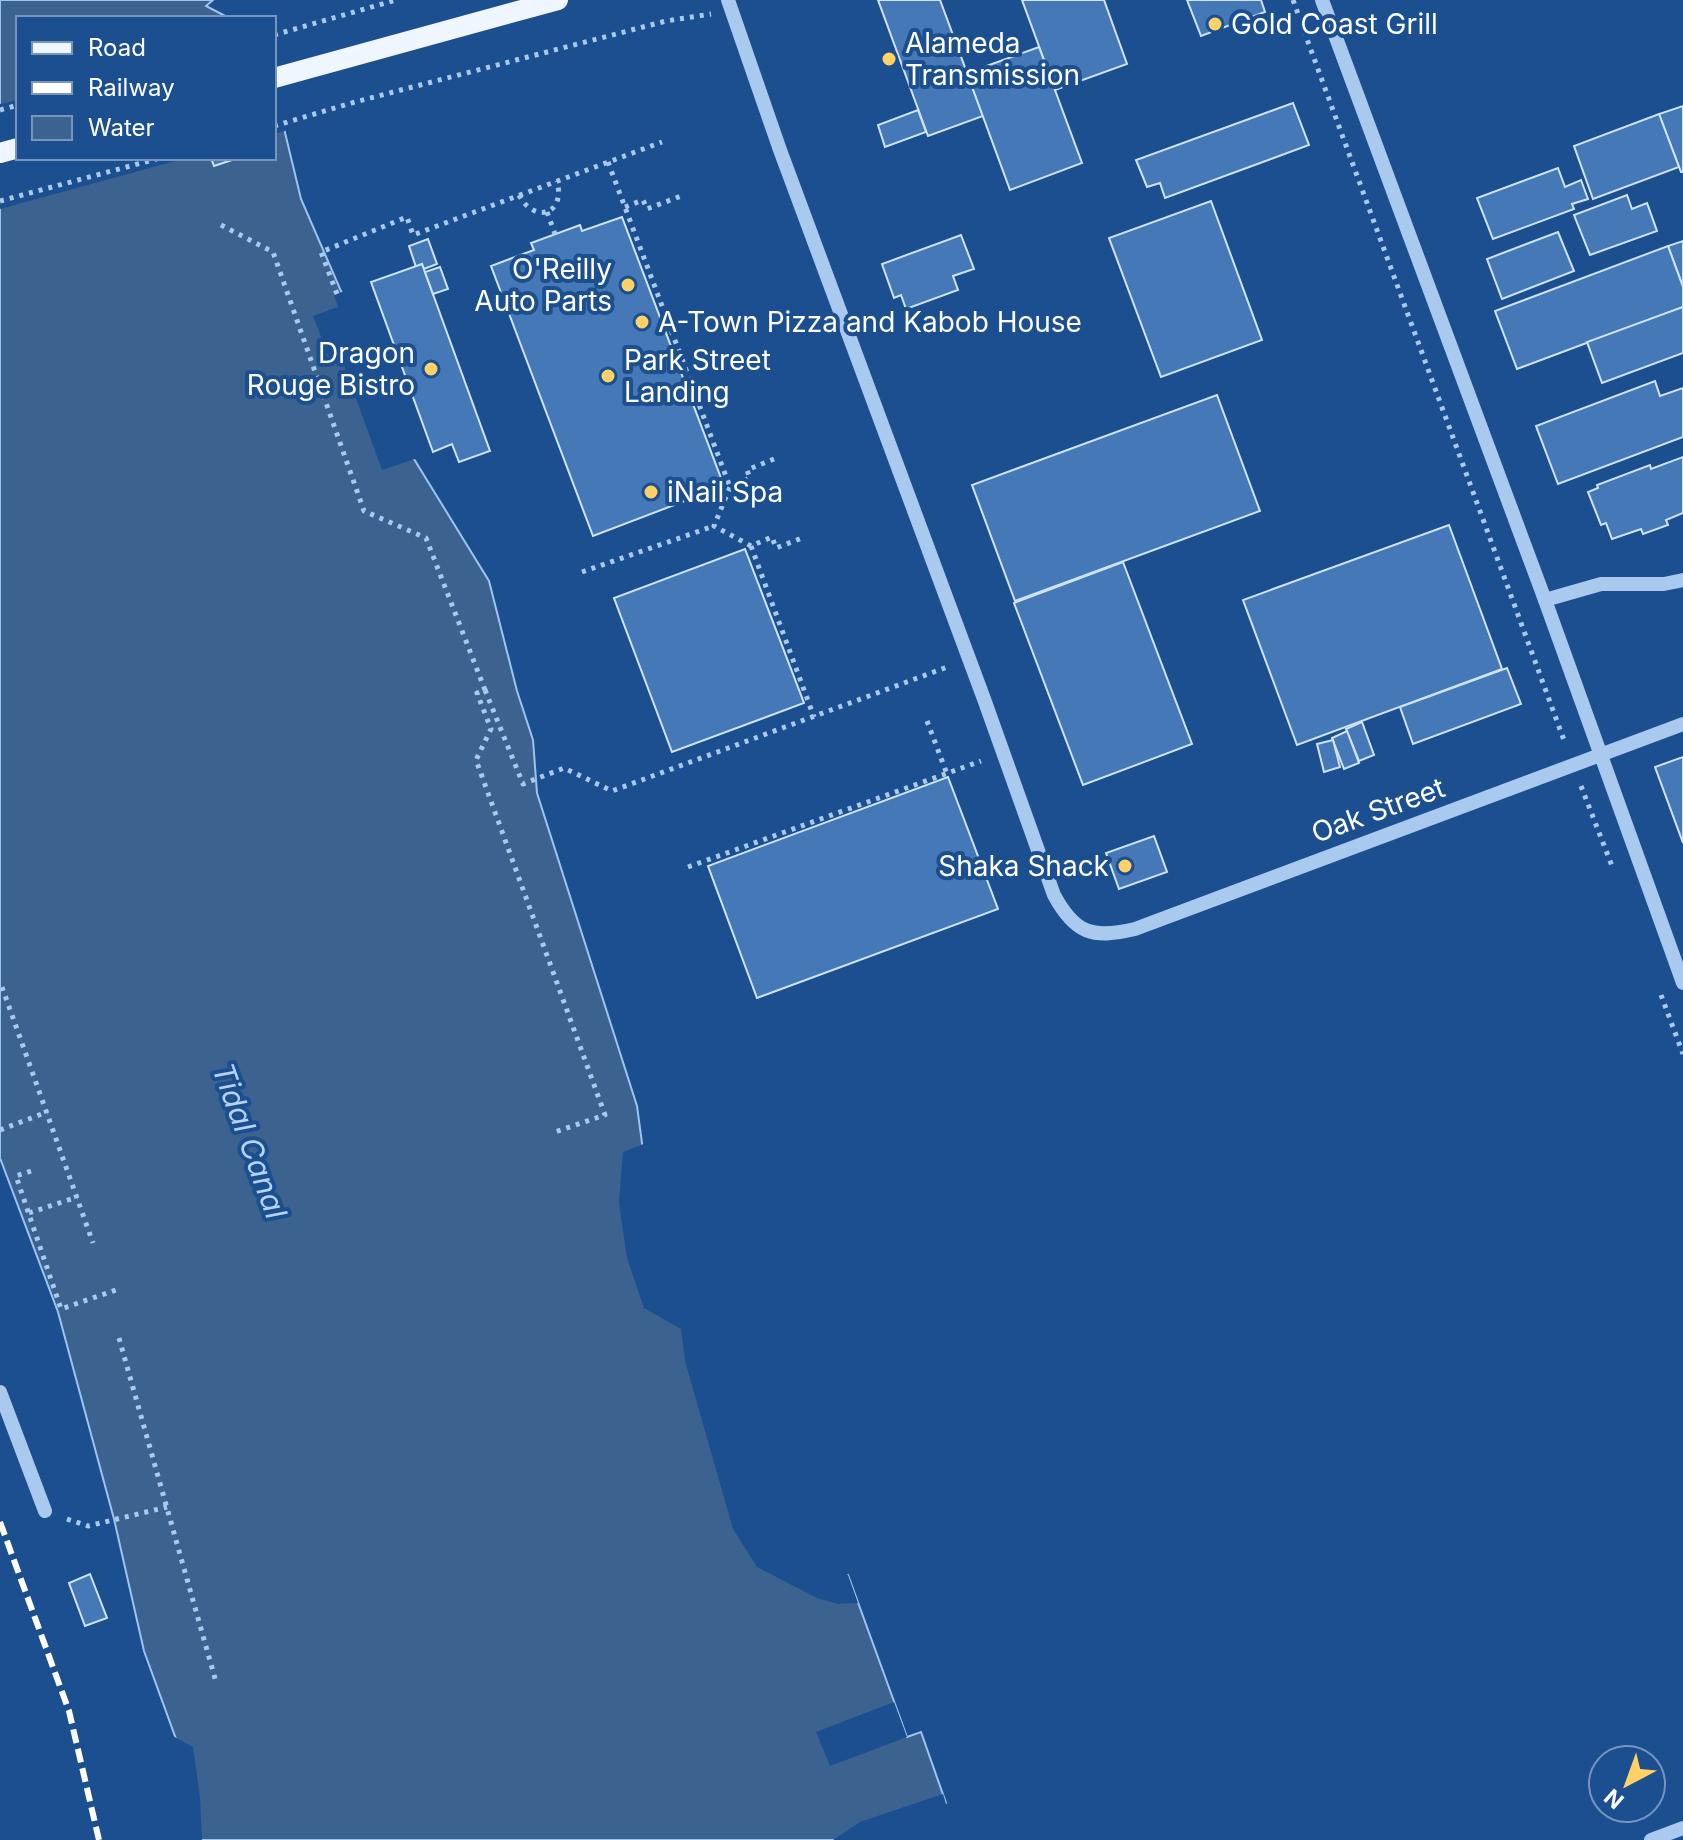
<svg xmlns="http://www.w3.org/2000/svg" width="1683" height="1840" font-family="Inter,sans-serif">
<rect width="100%" height="100%" fill="#1b4f8f"/>
<polygon fill="#3c6290" stroke="#9cc4f0" stroke-width="2" points="0,0 213,0 206,6 229,18 18,18 18,158 274,158 274,87 301,199 414,459 489,581 517,691 533,740 537,793 637,1106 644,1158 815,1585 848,1575 907,1737 921,1732 946,1803 855,1840 183,1840 176,1739 144,1651 114,1519 58,1312 0,1158"/>
<g fill="#1b4f8f">
<polygon points="274,83 278,86 288,130 274,134"/>
<polygon points="18,100 18,158 186,158 0,209 0,104"/>
<polygon points="345,291 418,458 382,470 341,357 330,360 313,316 338,307 334,295"/>
<polygon points="646,1143 648,1157 712,1293 817,1580 843,1572 848,1575 858,1603 838,1604 817,1598 757,1567 733,1529 685,1361 681,1329 644,1308 627,1258 619,1203 623,1152"/>
<polygon points="894,1702 907,1737 830,1766 816,1732"/>
<polygon points="171,1735 193,1747 200,1798 202,1840 179,1840"/>
<polygon points="943,1794 947,1807 866,1840 833,1840 860,1822"/>
</g>
<g fill="#4478b7" stroke="#cfe3fa" stroke-width="2">
<polygon points="878,0 940,0 983,116 928,136"/>
<polygon points="1022,0 1104,0 1127,64 1055,90"/>
<polygon points="1187,0 1261,0 1265,12 1201,36"/>
<polygon points="1039,47 1082,163 1010,190 967,73"/>
<polygon points="1293,103 1309,145 1165,198 1160,183 1147,187 1136,160"/>
<polygon points="1683,106 1683,172 1681,172 1659,114"/>
<polygon points="918,110 926,132 885,147 878,125"/>
<polygon points="1659,114 1679,167 1593,199 1574,146"/>
<polygon points="211,158 234,158 235,159 214,166"/>
<polygon points="1558,168 1565,187 1581,180 1588,199 1572,204 1574,209 1493,239 1477,198"/>
<polygon points="1627,195 1632,209 1647,203 1657,231 1590,255 1574,215"/>
<polygon points="1211,201 1262,340 1161,377 1109,238"/>
<polygon points="622,217 724,486 593,536 491,266 534,250 531,243 580,225 582,231"/>
<polygon points="1558,232 1574,271 1502,299 1487,259"/>
<polygon points="961,235 974,269 953,276 958,290 906,309 901,295 894,298 882,264"/>
<polygon points="428,239 437,264 424,269 422,264 416,267 409,246"/>
<polygon points="1683,241 1683,287 1668,246"/>
<polygon points="1668,246 1683,287 1683,307 1517,369 1495,311"/>
<polygon points="422,264 490,451 459,462 452,444 433,452 371,282"/>
<polygon points="440,267 448,289 433,294 425,272"/>
<polygon points="1683,307 1683,353 1602,383 1587,342"/>
<polygon points="1655,381 1660,396 1683,388 1683,437 1558,484 1536,426"/>
<polygon points="1217,395 1260,511 1015,601 972,485"/>
<polygon points="1683,457 1683,513 1666,520 1668,525 1643,534 1641,529 1612,539 1606,523 1601,525 1588,492 1598,488 1597,485 1650,465 1651,469"/>
<polygon points="1449,525 1502,669 1297,745 1243,600"/>
<polygon points="745,549 804,703 672,752 614,598"/>
<polygon points="1123,562 1192,744 1083,785 1014,603"/>
<polygon points="1507,668 1521,704 1413,744 1400,707"/>
<polygon points="1362,722 1374,755 1359,761 1346,729"/>
<polygon points="1347,731 1359,763 1344,769 1332,738"/>
<polygon points="1333,740 1340,767 1324,772 1317,744"/>
<polygon points="1683,757 1683,843 1655,767"/>
<polygon points="948,777 998,909 757,998 708,866"/>
<polygon points="1154,836 1167,872 1119,889 1106,853"/>
<polygon points="90,1574 107,1618 85,1626 69,1583"/>
</g>
<g fill="none" stroke-linecap="round" stroke-linejoin="round">
<g stroke="#a9c9ee" stroke-width="5" stroke-dasharray="4 6" stroke-linecap="butt">
<polyline points="1293,0 1298,14"/>
<polyline points="1304,31 1565,743"/>
<polyline points="274,35 396,0"/>
<polyline points="0,110 18,105"/>
<polyline points="274,126 355,102 666,21 711,14"/>
<polyline points="608,162 730,487"/>
<path d="M519 195C534 224 566 215 557 181"/>
<polyline points="0,201 160,158"/>
<polyline points="625,207 643,200 647,209 681,196"/>
<polyline points="547,212 555,234"/>
<polyline points="221,225 273,252 364,511 426,538 485,690 477,693 491,729 476,760 605,1115 552,1133"/>
<polyline points="337,294 321,252 407,217 413,235 662,142"/>
<polyline points="774,459 747,470 750,478 730,487 714,526 751,546 772,537 776,548 802,538"/>
<polyline points="751,546 814,717"/>
<polyline points="582,572 714,526"/>
<polyline points="485,690 523,784 564,768 612,791 950,666"/>
<polyline points="927,721 947,774"/>
<polyline points="1581,786 1612,866"/>
<polyline points="688,867 981,761"/>
<polyline points="2,987 93,1243"/>
<polyline points="1661,995 1683,1054"/>
<polyline points="0,1130 47,1112"/>
<polyline points="31,1171 16,1176 61,1309 116,1290"/>
<polyline points="29,1213 77,1197"/>
<polyline points="119,1338 216,1682"/>
<polyline points="67,1519 88,1526 167,1507"/>
</g>
<g stroke="#a9c9ee" stroke-width="14">
<path d="M728 0 780 150 984 699 1054 895C1075 934 1093 939 1135 929L1683 724"/>
<polyline points="1322,0 1545,600 1683,983"/>
<polyline points="1545,600 1601,584 1664,584 1683,580"/>
<polyline points="0,1392 45,1511"/>
<polyline points="1651,1840 1683,1828"/>
</g>
<g stroke="#f0f6ff" stroke-width="20">
<polyline points="274,78 558,0"/>
<polyline points="0,153 18,148"/>
</g>
<polyline stroke="#fff" stroke-width="6" stroke-dasharray="14 6" stroke-linecap="butt" points="0,1522 69,1711 99,1840"/>
</g>
<g fill="#ffd166" stroke="#1b4f8f" stroke-width="3">
<circle cx="1215" cy="24" r="8"/>
<circle cx="889" cy="59" r="8"/>
<circle cx="628" cy="285" r="8"/>
<circle cx="642" cy="322" r="8"/>
<circle cx="431" cy="369" r="8"/>
<circle cx="608" cy="376" r="8"/>
<circle cx="651" cy="492" r="8"/>
<circle cx="1125" cy="866" r="8"/>
</g>
<g text-anchor="middle" stroke-width="8" stroke-linejoin="round" paint-order="stroke">
<g font-size="28" fill="#fff" stroke="#1b4f8f" text-anchor="start">
<text x="1231" y="34">Gold Coast Grill</text>
<text x="905" y="53">Alameda<tspan x="905" dy="32">Transmission</tspan></text>
<text x="612" y="279" text-anchor="end">O'Reilly<tspan x="612" dy="32">Auto Parts</tspan></text>
<text x="658" y="332">A-Town Pizza and Kabob House</text>
<text x="415" y="363" text-anchor="end">Dragon<tspan x="415" dy="32">Rouge Bistro</tspan></text>
<text x="624" y="370">Park Street<tspan x="624" dy="32">Landing</tspan></text>
<text x="667" y="502">iNail Spa</text>
<text x="1109" y="876" text-anchor="end">Shaka Shack</text>
</g>
<g font-size="28" fill="#fff" stroke="#1b4f8f">
<text transform="translate(1378 810) rotate(-20)" y="10">Oak Street</text>
</g>
<g font-size="30" font-style="italic" fill="#b5d3f5" stroke="#1b4f8f">
<text transform="translate(249 1141) rotate(70)" y="10">Tidal Canal</text>
</g>
</g>
<rect x="16" y="16" width="260" height="144" fill="#1b4f8f" stroke="#7695bc" stroke-width="2"/>
<rect x="32" y="42" width="40" height="12" fill="#f0f6ff" stroke="#7695bc" stroke-width="2"/>
<text x="88" y="56" font-size="24" fill="#ffffff">Road</text>
<rect x="32" y="82" width="40" height="12" fill="#ffffff" stroke="#7695bc" stroke-width="2"/>
<text x="88" y="96" font-size="24" fill="#ffffff">Railway</text>
<rect x="32" y="116" width="40" height="24" fill="#3c6290" stroke="#7695bc" stroke-width="2"/>
<text x="88" y="136" font-size="24" fill="#ffffff">Water</text>
<g transform="translate(1627 1784) rotate(221)"><circle r="38" fill="#1b4f8f" stroke="#7695bc" stroke-width="2"/>
<path d="M0-6L14 30L0 20L-14 30Z" fill="#ffd166"/>
<text y="-12" font-size="22" font-weight="bold" text-anchor="middle" fill="#ffffff">N</text>
</g>
</svg>
